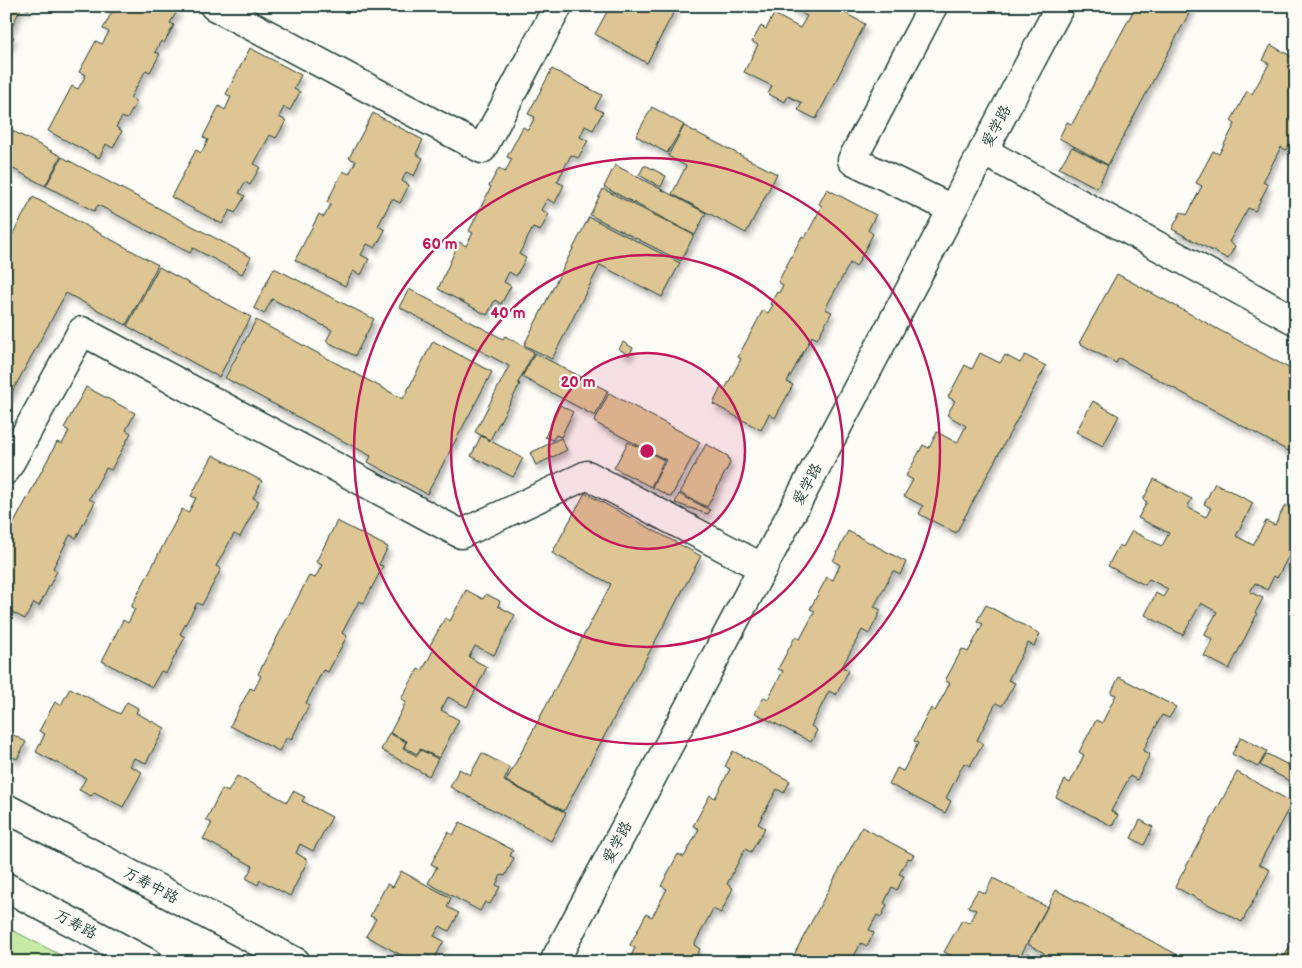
<svg xmlns="http://www.w3.org/2000/svg" width="1302" height="968" font-family="'Balsamiq Sans','LXGW WenKai TC',sans-serif">
<defs>
<filter id="shadow"><feDropShadow dx="3" dy="5.5" stdDeviation="2.5" flood-color="#0004"/></filter>
</defs>
<rect width="100%" height="100%" fill="#fdfcf7"/>
<filter id="ink" filterUnits="userSpaceOnUse"><feTurbulence type="fractalNoise" baseFrequency=".02" numOctaves="2"/><feDisplacementMap in="SourceGraphic" scale="10" xChannelSelector="R" yChannelSelector="G"/><feConvolveMatrix kernelMatrix="1 2 1 2 8 2 1 2 1" color-interpolation-filters="sRGB"/></filter>
<g filter="url(#ink)">
<polygon fill="#c7eba5" stroke="#73946c" points="6,927 74,962 6,962"/>
<g fill="#dec594" stroke="#1f3d34" filter="url(#shadow)">
<polygon points="6,6 30,6 28,10 22,6 8,34 14,37 6,51"/>
<polygon points="115,6 171,6 178,10 170,23 174,25 164,43 161,41 155,52 160,54 150,72 146,70 130,98 137,102 127,119 122,117 116,127 122,131 113,148 106,144 99,158 48,131 72,86 78,89 86,75 79,72 96,41 102,44 109,32 103,29"/>
<polygon points="610,6 677,6 647,63 595,34"/>
<polygon points="788,6 846,6 843,12 865,24 816,119 798,110 802,103 788,96 785,102 768,94 772,86 744,72 758,45 752,42 761,26 766,29 774,14 800,28 807,16"/>
<polygon points="1136,6 1193,6 1108,165 1059,138 1067,122 1072,124"/>
<polygon points="1271,45 1296,59 1296,132 1286,150 1281,147 1263,182 1268,185 1255,211 1248,208 1229,242 1235,246 1228,259 1172,229 1181,212 1187,215 1202,186 1196,183 1213,151 1219,154 1235,124 1231,121 1247,91 1252,94 1269,64 1263,60"/>
<polygon points="250,48 301,75 294,89 300,92 290,110 284,107 279,117 286,121 276,138 270,135 254,164 260,167 250,185 245,182 239,193 245,196 235,213 230,210 222,224 171,197 196,150 201,153 208,140 203,137 219,106 225,110 231,97 226,94"/>
<polygon points="552,69 602,95 595,108 603,112 593,130 585,126 580,137 588,141 578,158 571,155 557,182 564,185 555,203 547,199 541,210 549,214 540,231 533,228 519,254 526,258 516,276 509,272 504,282 511,286 501,304 495,300 487,315 438,289 459,242 466,246 473,233 469,231 491,187 489,186 499,168 505,172 512,159 507,157 523,127 528,130 535,117 528,114"/>
<polygon points="652,107 684,125 667,153 636,136"/>
<polygon points="373,113 423,140 416,154 423,158 414,176 406,172 402,181 409,185 400,203 392,199 378,226 385,230 375,248 367,244 361,255 369,259 361,275 353,271 345,286 295,260 319,214 324,217 331,204 327,202 343,171 349,174 356,161 349,158"/>
<polygon points="684,126 777,174 746,233 672,194 686,166 668,156"/>
<polygon points="7,128 61,156 45,186 6,165"/>
<polygon points="1072,147 1108,166 1097,188 1059,168"/>
<polygon points="62,157 251,257 242,274 193,248 190,253 98,205 94,211 46,186"/>
<polygon points="615,165 706,213 695,235 604,187"/>
<polygon points="644,166 647,166 666,176 661,187 639,175"/>
<polygon points="603,189 694,235 681,261 590,215"/>
<polygon points="827,189 876,215 868,230 873,234 856,267 850,263 825,309 832,312 817,339 812,336 787,382 793,385 775,418 769,414 761,430 713,404 721,387 725,389 741,359 738,357 763,310 768,313 773,305 770,304 777,292 779,293 783,285 778,282 802,236 805,238 822,206 819,204"/>
<polygon points="33,197 158,265 126,325 66,293 6,403 6,246"/>
<polygon points="589,217 680,263 662,297 600,265 552,359 524,345"/>
<polygon points="159,267 251,317 219,377 127,326"/>
<polygon points="274,268 374,319 355,356 326,341 332,330 272,299 264,314 254,308"/>
<polygon points="1117,274 1296,372 1296,437 1288,451 1119,358 1116,363 1079,343"/>
<polygon points="409,289 503,339 505,336 534,352 518,383 520,384 490,440 475,432 509,366 399,307"/>
<polygon points="256,320 403,399 433,341 492,372 427,494 368,462 371,456 225,378"/>
<polygon points="623,342 633,348 629,355 619,349"/>
<polygon points="535,353 608,391 595,416 522,377"/>
<polygon points="980,353 1000,363 1005,355 1020,363 1025,355 1046,366 956,533 919,514 923,506 904,496 913,480 906,476 923,445 929,448 937,432 957,443 966,426 947,415 955,401 948,397 965,365 972,369"/>
<polygon points="86,387 135,413 126,430 131,433 111,470 106,468 89,499 95,502 76,538 70,535 53,568 57,571 39,606 34,603 25,619 6,609 6,548 9,542 6,540 6,538 57,442 62,444 69,431 64,428"/>
<polygon points="609,393 700,442 671,497 652,487 666,460 594,422"/>
<polygon points="1093,401 1119,416 1103,446 1076,432"/>
<polygon points="560,405 573,412 561,437 556,435 553,440 545,437"/>
<polygon points="481,436 523,458 513,477 471,456"/>
<polygon points="561,438 567,450 536,465 530,453"/>
<polygon points="628,442 664,460 651,487 614,468"/>
<polygon points="706,444 728,456 730,463 707,507 680,493"/>
<polygon points="213,455 262,481 253,498 259,501 240,537 234,534 216,566 221,569 202,605 197,603 180,634 185,637 166,673 161,671 152,687 102,661 123,620 128,623 135,609 131,607 182,509 188,513 196,498 191,496"/>
<polygon points="1154,479 1192,499 1187,507 1206,517 1211,508 1204,504 1215,483 1253,503 1236,536 1253,545 1266,521 1275,525 1285,505 1296,511 1296,542 1277,578 1274,576 1267,590 1255,583 1250,592 1263,598 1255,613 1257,614 1229,669 1204,656 1213,639 1204,635 1217,612 1201,603 1183,635 1145,615 1156,593 1163,597 1168,589 1149,579 1145,585 1108,566 1119,545 1123,547 1132,531 1162,546 1169,533 1138,518 1147,502 1143,500"/>
<polygon points="585,493 701,556 564,811 506,781 611,584 552,553"/>
<polygon points="679,494 710,510 708,514 675,503"/>
<polygon points="337,521 388,547 379,565 383,566 364,603 359,601 342,633 347,636 328,672 323,670 306,703 309,705 291,740 287,737 279,751 230,726 250,688 254,690 261,676 258,674 309,576 315,578 322,565 316,562"/>
<polygon points="848,531 906,562 900,575 893,571 874,607 881,610 869,634 862,630 842,667 849,670 836,695 829,691 811,726 817,730 811,742 755,713 764,697 768,699 783,671 778,669 795,637 800,639 815,611 810,609 827,577 833,580 840,565 833,561"/>
<polygon points="466,590 483,599 486,594 500,601 498,606 515,615 494,655 475,646 469,657 487,667 467,707 448,697 441,710 459,720 439,758 420,749 417,754 404,747 407,741 390,733 406,702 401,699 418,669 422,671 434,649 429,647 445,618 450,621"/>
<polygon points="986,605 1040,634 1034,646 1028,643 1008,680 1015,683 1002,706 996,703 977,740 983,743 970,766 964,763 946,798 951,801 945,813 889,784 897,768 903,771 918,743 914,741 931,708 935,711 950,683 945,681 962,649 968,652 983,624 977,621"/>
<polygon points="1119,677 1176,707 1169,718 1162,715 1143,751 1150,754 1137,780 1130,776 1111,811 1118,815 1112,826 1056,797 1065,780 1070,783 1084,755 1079,752 1096,720 1102,723 1116,695 1111,693"/>
<polygon points="70,688 120,714 127,702 138,708 136,713 165,728 146,763 134,758 130,766 142,772 123,807 94,792 91,796 79,790 86,778 36,752 45,734 39,731 55,702 61,705"/>
<polygon points="10,733 26,742 17,759 6,754 6,740"/>
<polygon points="389,733 406,742 403,748 417,756 421,750 438,759 429,776 381,750"/>
<polygon points="1241,737 1267,751 1258,767 1232,754"/>
<polygon points="733,751 790,781 784,793 777,789 758,824 765,828 751,852 745,849 727,884 733,888 721,913 713,909 694,945 700,949 693,962 628,962 635,948 630,945 646,914 652,917 667,889 661,886 678,854 684,857 699,829 693,826 710,795 715,798 730,769 725,766"/>
<polygon points="482,753 510,768 504,781 566,813 551,841 450,787 459,769 470,775"/>
<polygon points="1267,754 1296,769 1296,773 1291,782 1260,765"/>
<polygon points="1237,772 1292,802 1259,864 1270,870 1242,922 1175,887"/>
<polygon points="237,776 287,802 293,791 305,797 302,801 332,817 313,851 300,844 296,853 308,860 290,896 260,880 258,885 246,878 253,866 203,839 212,823 206,820 222,789 228,792"/>
<polygon points="1140,820 1153,827 1144,845 1131,838"/>
<polygon points="460,822 513,850 510,856 514,858 505,876 501,875 496,885 500,887 490,904 485,902 480,911 428,883 437,867 431,864 448,832 453,835"/>
<polygon points="862,827 914,855 911,859 908,858 899,874 904,876 897,890 892,887 884,903 887,905 881,917 877,915 869,930 874,933 867,946 861,943 853,958 860,961 790,962"/>
<polygon points="401,871 451,898 447,907 459,913 449,931 440,926 434,936 444,941 434,959 425,954 420,962 414,962 366,936 376,919 370,916 387,884 393,887"/>
<polygon points="993,878 1047,907 1017,962 948,962 952,956 944,952 962,920 969,923 976,910 968,907 978,890 985,894"/>
<polygon points="1056,890 1191,962 1047,962 1041,958 1044,953 1028,944"/>
<polygon points="1296,935 1296,962 1273,962 1277,953 1284,957"/>
<polygon points="1028,953 1040,960 1039,962 1023,962"/>
</g>
<g fill="none" stroke-linecap="round" stroke-linejoin="round">
<g stroke="#1f3d34" stroke-width="31">
<g id="minor">
<polyline points="214,6 482,149 558,6"/>
<polyline points="933,6 852,160 952,209"/>
<polyline points="983,151 1296,321"/>
<polyline points="6,470 82,331 461,534 587,475 763,568"/>
</g>
</g>
<g stroke="#1f3d34" stroke-width="31">
<polyline id="tertiary" points="554,962 1060,6"/>
</g>
<g stroke="#1f3d34" stroke-width="31">
<polyline id="secondary" points="6,808 296,962"/>
</g>
<g stroke="#1f3d34" stroke-width="31">
<polyline id="primary" points="6,887 147,962"/>
</g>
<use href="#minor" stroke="#fdfcf7" stroke-width="28"/>
<use href="#tertiary" stroke="#fdfcf7" stroke-width="28"/>
<use href="#secondary" stroke="#fdfcf7" stroke-width="28"/>
<use href="#primary" stroke="#fdfcf7" stroke-width="28"/>
</g>
</g>
<circle cx="647" cy="451" r="98" fill="#c2185b" fill-opacity=".12"/>
<g fill="none" stroke="#c2185b" stroke-width="2.5">
<circle cx="647" cy="451" r="98"/>
<circle cx="647" cy="451" r="196"/>
<circle cx="647" cy="451" r="293"/>
</g>
<g text-anchor="middle" stroke-width="4.5" stroke-linejoin="round" paint-order="stroke">
<g font-size="15" fill="#1f3d34" stroke="#fdfcf7">
<text transform="translate(996 126) rotate(-62)" y="5">爱学路</text>
<text transform="translate(807 484) rotate(-62)" y="5">爱学路</text>
<text transform="translate(617 842) rotate(-62)" y="5">爱学路</text>
<text transform="translate(151 885) rotate(28)" y="5">万寿中路</text>
<text transform="translate(76 924) rotate(28)" y="5">万寿路</text>
</g>
</g>
<circle cx="647" cy="451" r="8" fill="#c2185b" stroke="#fdfcf7" stroke-width="2.5"/>
<g font-size="15" text-anchor="middle" font-weight="bold" fill="#c2185b" stroke="#fdfcf7" stroke-width="4.5" stroke-linejoin="round" paint-order="stroke">
<text x="440" y="249">60 m</text>
<text x="508" y="318">40 m</text>
<text x="578" y="387">20 m</text>
</g>
<rect width="1302" height="968" fill="none" stroke="#fdfcf7" stroke-width="25"/>
<rect x="12" y="12" width="1277" height="943" fill="none" stroke="#1f3d34" stroke-width="2" filter="url(#ink)"/>
</svg>
